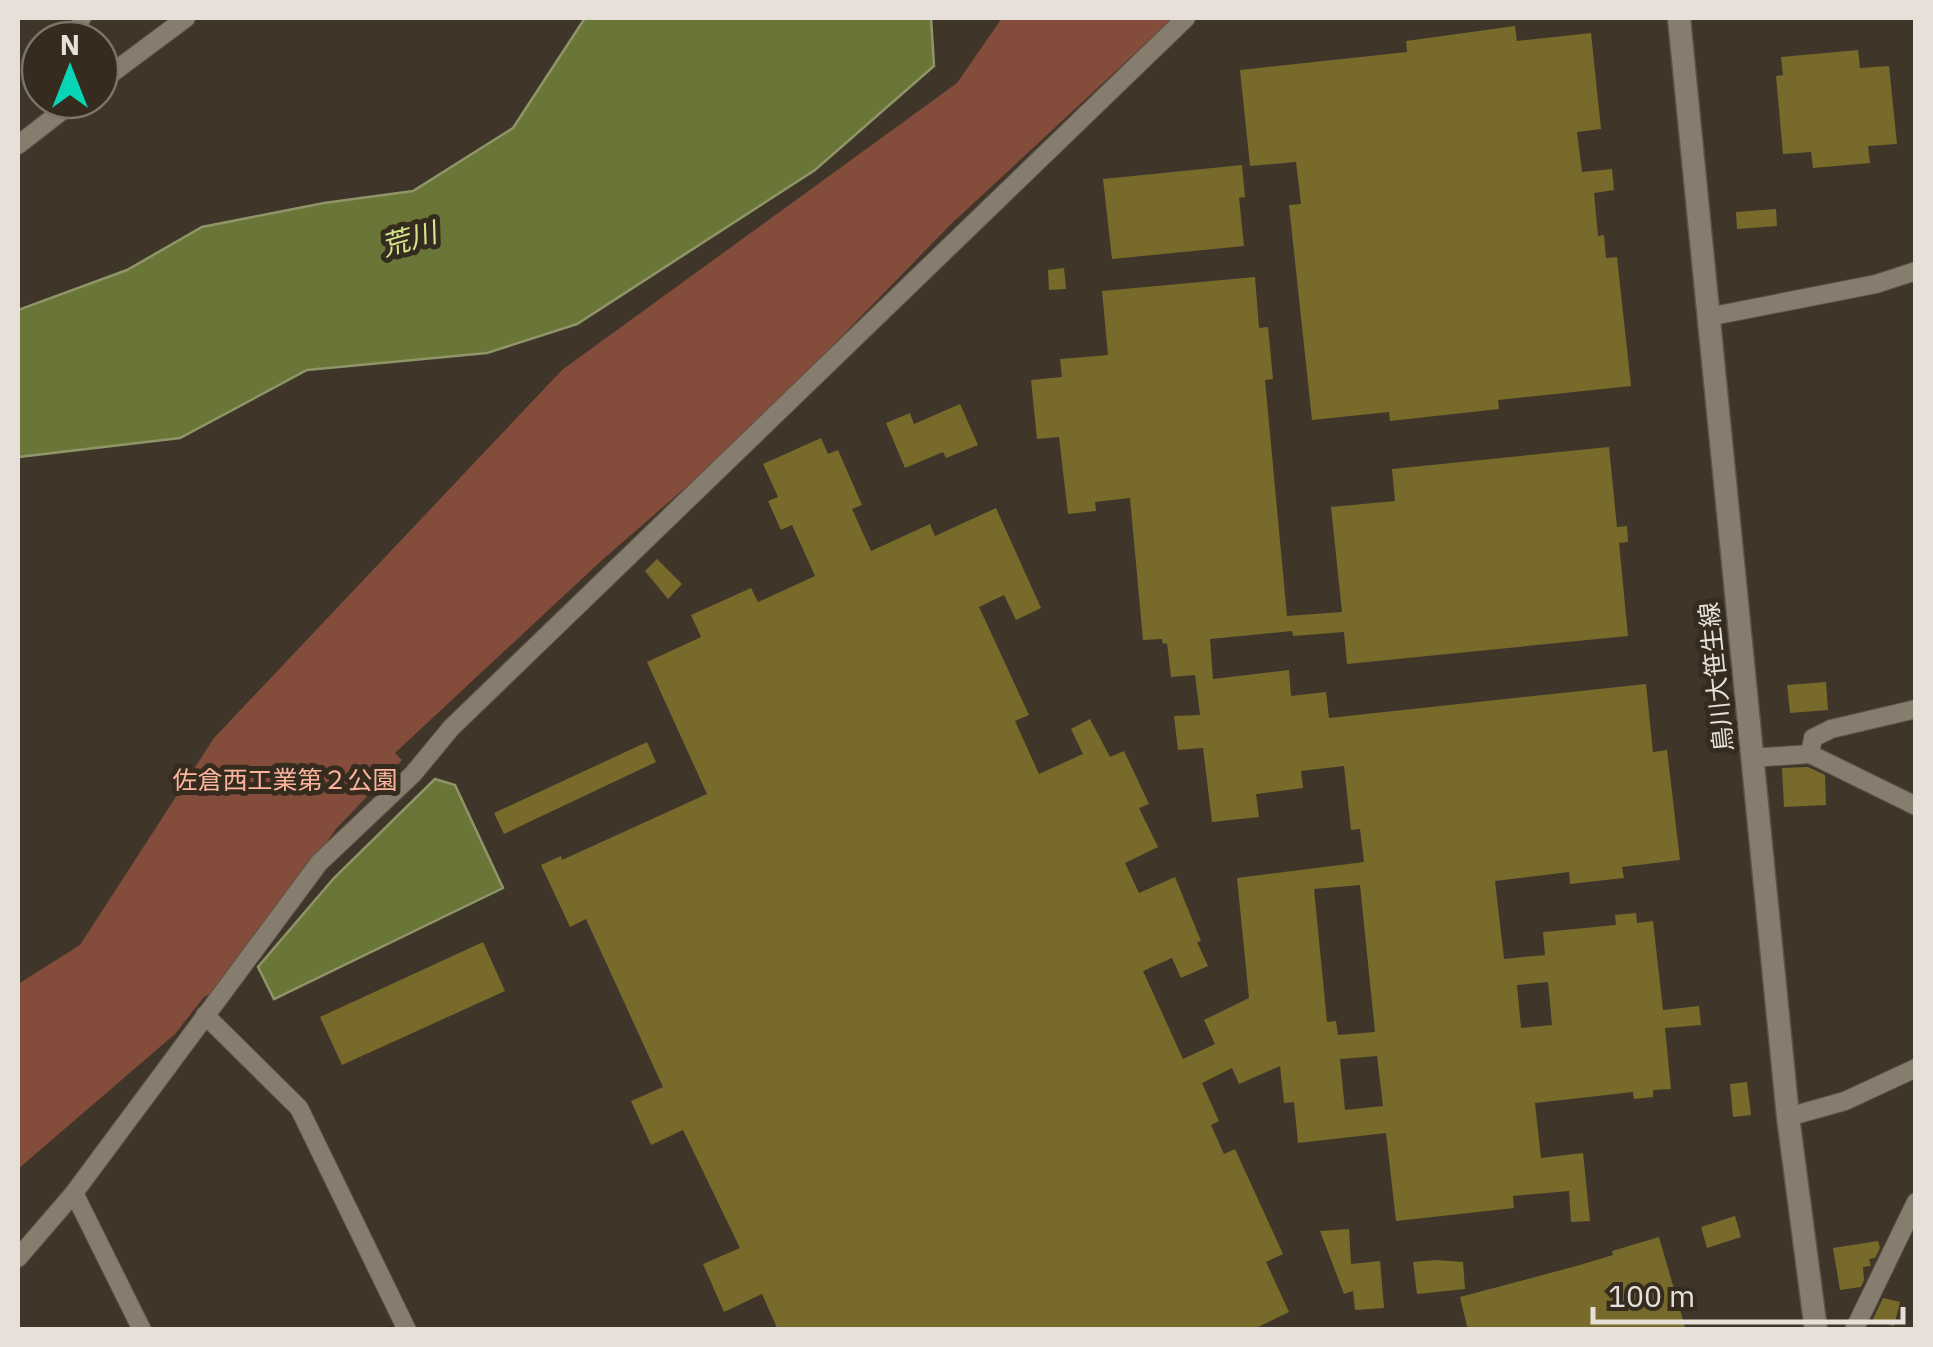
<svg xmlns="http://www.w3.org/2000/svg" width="1933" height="1347" font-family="'IBM Plex Sans','Noto Sans JP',sans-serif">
<rect width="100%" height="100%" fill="#3f3629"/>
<polygon fill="#834c3b" points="1002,18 1173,18 950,225 747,434 601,561 395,753 402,760 336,829 224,987 204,997 175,1034 18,1169 18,984 80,945 214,738 562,370 957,83"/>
<g fill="#6a7538" stroke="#8f9568" stroke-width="2.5">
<polygon points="585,18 931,18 934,66 815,170 577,324 487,353 307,370 180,438 18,457 18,310 127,270 202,227 324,203 413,191 513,128"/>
<polygon points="435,779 455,785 503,888 274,999 258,967 334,878"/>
</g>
<g fill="#776a2b" fill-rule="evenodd">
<polygon points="1515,26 1517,41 1591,33 1601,129 1577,132 1582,172 1612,169 1614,190 1594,193 1598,236 1604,235 1606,258 1617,257 1631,386 1498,400 1499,409 1390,421 1389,412 1312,420 1289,205 1301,204 1296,162 1250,166 1240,70 1407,52 1406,41"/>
<polygon points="1858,50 1860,68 1889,66 1897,144 1868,146 1870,163 1813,168 1811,152 1783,154 1776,76 1783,75 1781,57"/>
<polygon points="1242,165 1245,197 1239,198 1244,246 1112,259 1103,179"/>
<polygon points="1776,209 1777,226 1737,229 1736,212"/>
<polygon points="1064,268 1066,289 1049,290 1048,270"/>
<path d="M1255 277 1259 328 1268 327 1273 379 1265 380 1287 616 1342 612 1331 507 1395 501 1392 469 1609 447 1617 527 1627 526 1628 542 1619 543 1628 636 1347 664 1344 632 1293 636 1292 631 1210 639 1213 679 1289 670 1291 696 1326 692 1329 718 1646 684 1653 752 1667 750 1680 860 1622 867 1624 878 1570 884 1569 872 1495 881 1504 959 1545 955 1543 932 1616 925 1615 915 1636 913 1637 923 1653 921 1663 1010 1699 1006 1701 1025 1665 1028 1671 1089 1653 1090V1097L1634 1099 1633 1092 1535 1103 1541 1158 1583 1153 1590 1221 1571 1222 1569 1191 1513 1196 1514 1208 1396 1221 1386 1133 1298 1143 1294 1102 1284 1103 1280 1066 1239 1084 1232 1068 1202 1083 1219 1121 1211 1125 1224 1154 1235 1149 1283 1254 1266 1262 1289 1312 1252 1330H778L762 1294 724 1312 703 1264 740 1248 683 1130 651 1145 631 1101 663 1087 586 919 570 927 541 865 561 856 562 860 707 794 647 662 701 637 691 615 751 588 758 602 815 576 792 525 781 530 768 501 778 497 763 464 821 438 828 454 838 450 862 505 852 509 871 551 930 524 935 536 996 508 1041 608 1016 620 1004 595 979 607 1029 715 1015 721 1039 774 1083 754 1071 729 1090 719 1110 757 1124 751 1149 804 1139 808 1158 847 1125 863 1139 893 1175 877 1201 941 1197 942 1208 966 1181 978 1172 958 1143 971 1183 1059 1215 1044 1204 1020 1249 998 1237 878 1364 862 1360 829 1351 830 1344 766 1301 771 1303 788 1256 794 1259 817 1212 822 1203 748 1178 750 1174 716 1200 715 1195 675 1171 677 1167 643 1163 644 1162 639 1143 640 1130 498 1095 502 1096 511 1068 514 1059 437 1037 439 1031 380 1062 377 1060 359 1108 355 1102 291ZM1360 885 1375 1032 1338 1035 1336 1021 1327 1022 1314 889ZM1548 982 1552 1025 1521 1028 1517 985ZM1377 1056 1383 1106 1345 1110 1340 1059Z"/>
<polygon points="960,404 978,445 946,458 943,452 905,468 886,423 910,413 914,424"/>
<polygon points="657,559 682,584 668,599 645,571"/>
<polygon points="1826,682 1828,710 1790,713 1787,685"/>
<polygon points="647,742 656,762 504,834 494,813"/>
<polygon points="1808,767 1825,775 1826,805 1784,807 1782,768"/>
<polygon points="483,942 505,991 342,1065 320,1017"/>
<polygon points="1747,1082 1751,1115 1733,1117 1730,1084"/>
<polygon points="1735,1216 1741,1237 1707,1248 1701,1227"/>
<polygon points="1349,1229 1351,1264 1380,1261 1384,1308 1355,1310 1353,1291 1344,1294 1320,1231"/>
<polygon points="1659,1237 1685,1327 1676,1330 1468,1330 1460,1297 1580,1265 1613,1255 1612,1251"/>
<polygon points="1878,1241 1880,1248 1875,1258 1869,1259 1871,1266 1863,1267 1864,1280 1861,1287 1840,1290 1833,1248"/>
<polygon points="1436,1260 1463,1262 1465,1289 1417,1294 1413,1262"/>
<polygon points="1883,1298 1900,1302 1894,1326 1872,1321"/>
</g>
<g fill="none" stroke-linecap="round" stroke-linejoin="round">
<g stroke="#5c5449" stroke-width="20">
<g id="minor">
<polyline points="81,18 82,18"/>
<polyline points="100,82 186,18"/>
<polyline points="18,145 76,100"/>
<polyline points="1708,317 1876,284 1916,271"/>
<polyline points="1810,754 1813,738 1831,729 1916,709"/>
<polyline points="1751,758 1810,754 1916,806"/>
<polyline points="205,1015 299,1108 407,1330"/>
<polyline points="1788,1117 1845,1101 1916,1068"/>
<polyline points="74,1193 142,1330"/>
<polyline points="18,1258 74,1193 319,863 413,774 451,728 1186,18"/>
<polyline points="1854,1330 1916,1202"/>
</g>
</g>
<g stroke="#5c5449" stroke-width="25">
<polyline id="tertiary" points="1679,18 1788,1117 1816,1330"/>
</g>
<use href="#minor" stroke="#877d6e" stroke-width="18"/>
<use href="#tertiary" stroke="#877d6e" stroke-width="22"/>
</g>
<g text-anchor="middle" stroke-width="10" stroke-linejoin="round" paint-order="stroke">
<g font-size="25" fill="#e6e0d8" stroke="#352c1f">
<text transform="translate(1716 677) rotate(-96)" y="9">鳥川大笹生線</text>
</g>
<g font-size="25" fill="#fdb49d" stroke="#352c1f">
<text x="285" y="789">佐倉西工業第２公園</text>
</g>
<g font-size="28" font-style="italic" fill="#d5e58c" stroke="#352c1f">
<text transform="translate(409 239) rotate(-16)" y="10">荒川</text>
</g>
</g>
<rect width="1933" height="1347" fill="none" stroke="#e6e0d8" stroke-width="40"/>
<g transform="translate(70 70)"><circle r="48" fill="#352c1f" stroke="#7c7469" stroke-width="2.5"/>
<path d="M0-8L18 38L0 25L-18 38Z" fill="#08d5b5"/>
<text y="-15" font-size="28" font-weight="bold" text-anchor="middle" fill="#e6e0d8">N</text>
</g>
<path d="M1593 1307v15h310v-15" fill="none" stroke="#e6e0d8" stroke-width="5"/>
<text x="1608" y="1307" font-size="30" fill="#e6e0d8" stroke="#352c1f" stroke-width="8" paint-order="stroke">100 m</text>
</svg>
